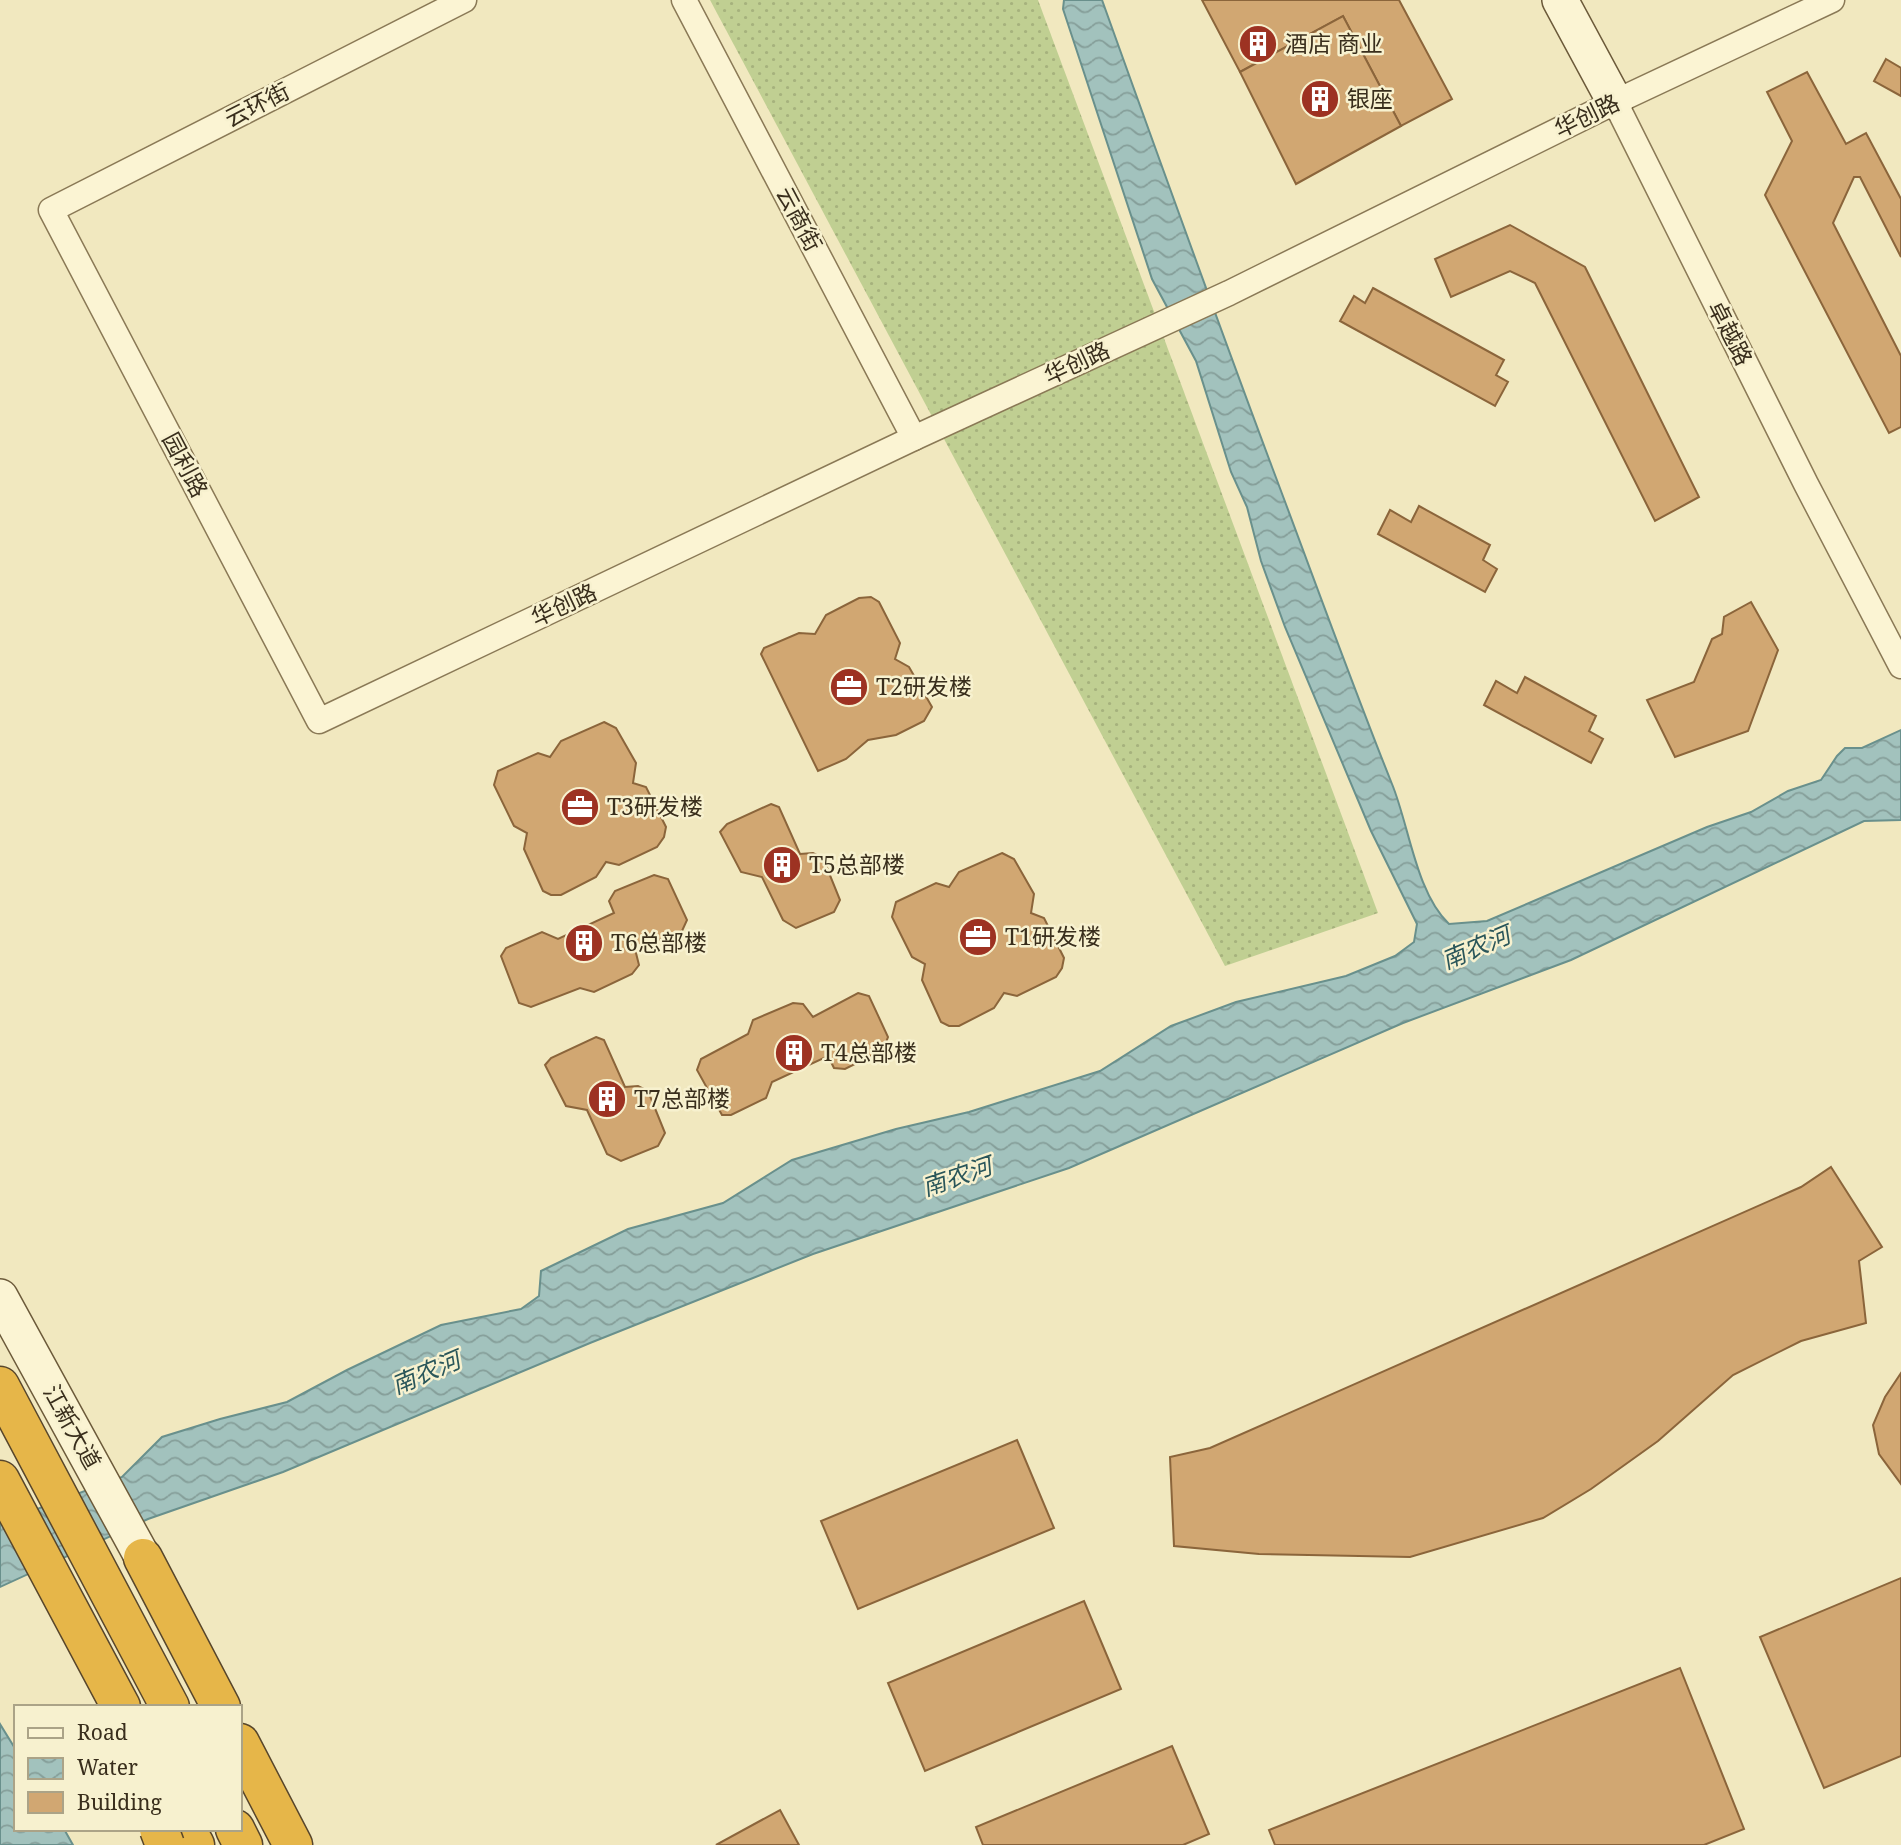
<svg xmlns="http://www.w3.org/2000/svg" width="1901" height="1845" font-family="'Noto Serif','Noto Sans SC',serif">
<defs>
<pattern id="grass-dots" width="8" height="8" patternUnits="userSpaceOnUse" patternTransform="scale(1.75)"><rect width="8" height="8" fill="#c0cf92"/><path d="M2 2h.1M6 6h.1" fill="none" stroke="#a6b27d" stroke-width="1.8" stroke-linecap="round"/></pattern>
<pattern id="water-waves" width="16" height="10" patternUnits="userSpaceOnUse" patternTransform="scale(1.75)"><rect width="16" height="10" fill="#a2c2bd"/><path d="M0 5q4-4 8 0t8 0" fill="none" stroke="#859e99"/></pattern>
</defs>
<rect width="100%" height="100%" fill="#f1e8bf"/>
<polygon fill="url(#grass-dots)" points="710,0 1038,0 1378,913 1225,966"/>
<g fill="url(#water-waves)" stroke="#69908c" stroke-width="2">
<path d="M1064 0H1102C1158 156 1214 312 1272 467 1312 573 1350 679 1392 784 1409 825 1416 893 1449 924L1487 921 1707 827 1751 812 1788 791 1821 780 1837 756 1845 748H1862L1901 730V820L1864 821 1571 960 1403 1023 1069 1168 813 1254 590 1343 283 1472 148 1519 0 1587V1523L122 1477 162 1437 220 1419 287 1402 347 1370 441 1325 521 1309 539 1296 541 1271 628 1229 723 1203 792 1160 896 1129 969 1112 1100 1071 1171 1026 1236 1002 1346 976 1395 956 1414 942 1417 924 1371 831 1285 627 1261 561 1247 507 1231 472 1196 361 1152 279 1063 9Z"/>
<polygon points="0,1724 16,1750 16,1829 64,1829 73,1845 0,1845"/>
</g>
<g fill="#d1a772" stroke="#8b653b" stroke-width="2">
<polygon points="1202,0 1399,0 1452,99 1401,126 1343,16 1240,72"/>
<polygon points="1343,16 1401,126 1296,184 1240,72"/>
<polygon points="1886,59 1901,68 1901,96 1874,81"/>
<polygon points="1807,72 1846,144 1866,133 1901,199 1901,257 1860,177 1854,177 1833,223 1901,356 1901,427 1889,433 1765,195 1792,141 1767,92"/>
<polygon points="1510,225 1585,267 1699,497 1655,521 1535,283 1510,271 1451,297 1435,259"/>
<polygon points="1373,288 1504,360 1496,375 1508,382 1495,406 1340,321 1354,296 1365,303"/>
<polygon points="1419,506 1490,545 1483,560 1497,569 1485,592 1378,534 1390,510 1411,522"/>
<polygon points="871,597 879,602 900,643 895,659 909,667 932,707 924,721 896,735 868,740 846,759 818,771 761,654 764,648 799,633 815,634 826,615 859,598"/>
<polygon points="1751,602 1778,650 1748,731 1675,757 1647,700 1694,682 1712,639 1722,634 1724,617"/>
<polygon points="1525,677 1596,716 1589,731 1603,739 1591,763 1484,705 1496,681 1517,693"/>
<polygon points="604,722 616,728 636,763 633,783 646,787 666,827 664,837 657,847 619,865 606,862 596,877 561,895 551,895 543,891 524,849 527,833 514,826 494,785 498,771 538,753 550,757 561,741"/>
<polygon points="771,804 779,807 800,854 813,853 823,858 840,900 834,912 796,928 783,920 762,877 741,872 720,832 727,824"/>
<polygon points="1002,853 1014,859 1034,894 1031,913 1044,918 1064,958 1062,968 1056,977 1017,996 1004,993 994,1008 959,1026 949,1026 941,1022 922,980 925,964 912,957 892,917 896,902 936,883 949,887 959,872"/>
<polygon points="654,875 668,879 687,920 682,931 635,949 639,965 632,974 594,992 580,988 531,1007 519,1003 501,956 506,948 542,932 558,939 614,913 609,901 615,891"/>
<polygon points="858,993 869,996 888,1037 883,1050 845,1069 834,1068 828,1056 772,1082 766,1098 731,1115 722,1115 697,1070 701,1059 748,1034 753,1020 793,1003 803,1004 813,1017"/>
<polygon points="596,1037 604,1040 625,1087 638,1086 648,1091 665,1133 658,1146 621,1161 607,1154 587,1110 566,1106 545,1065 551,1058"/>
<polygon points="1831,1167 1882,1247 1859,1261 1866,1323 1801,1341 1733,1375 1658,1441 1591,1489 1543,1518 1410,1557 1259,1554 1174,1546 1170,1457 1210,1448 1801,1187"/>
<polygon points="1901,1373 1901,1484 1879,1454 1873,1425 1885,1397"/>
<polygon points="1017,1440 1054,1528 858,1609 821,1521"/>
<polygon points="1901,1578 1901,1756 1824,1788 1760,1637"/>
<polygon points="1084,1601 1121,1689 925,1771 888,1683"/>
<polygon points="1680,1668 1744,1829 1704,1845 1275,1845 1269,1830"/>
<polygon points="1172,1746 1209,1834 1183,1845 983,1845 976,1827"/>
<polygon points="780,1810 799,1845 716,1845"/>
</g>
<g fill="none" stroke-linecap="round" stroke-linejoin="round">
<g stroke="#8a7956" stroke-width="27">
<g id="street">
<polyline points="464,0 51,210 319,721 914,438 1229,293 1615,102 1832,0"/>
<polyline points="684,0 914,438"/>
<polyline points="1615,102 1806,484 1901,666"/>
</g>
</g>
<g stroke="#6c5a3a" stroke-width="38">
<g id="secondary">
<polyline points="1560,0 1615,102"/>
<polyline points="0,1297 143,1558"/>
</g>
</g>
<g stroke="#58462b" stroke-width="41">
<g id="highway">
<polyline points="0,1386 170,1707"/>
<polyline points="0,1480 121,1707"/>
<polyline points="143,1558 221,1707"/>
<polyline points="240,1743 293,1845"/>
<polyline points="186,1829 195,1845"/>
<polyline points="235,1829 243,1845"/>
</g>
</g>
<use href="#street" stroke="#fbf4d3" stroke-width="24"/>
<use href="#secondary" stroke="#fbf4d3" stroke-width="35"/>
<use href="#highway" stroke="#e6b649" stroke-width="38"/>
<g stroke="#58462b" stroke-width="41" stroke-linecap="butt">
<polyline id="highway-bridge" points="159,1829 165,1845"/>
</g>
<use href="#highway-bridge" stroke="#e6b649" stroke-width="38"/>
</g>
<defs>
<g id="building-disc" transform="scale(2.0125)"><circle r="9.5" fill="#9d3222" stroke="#f7f1cf"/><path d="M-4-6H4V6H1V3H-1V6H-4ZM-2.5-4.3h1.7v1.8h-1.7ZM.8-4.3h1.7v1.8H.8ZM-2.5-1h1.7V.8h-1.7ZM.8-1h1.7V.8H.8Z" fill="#fff"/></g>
<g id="office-disc" transform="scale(2.0125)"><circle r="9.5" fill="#9d3222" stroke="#f7f1cf"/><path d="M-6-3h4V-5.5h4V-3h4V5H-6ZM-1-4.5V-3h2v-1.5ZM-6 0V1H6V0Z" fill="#fff"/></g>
</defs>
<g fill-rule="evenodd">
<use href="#building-disc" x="1258" y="44"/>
<use href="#building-disc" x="1320" y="99"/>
<use href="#office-disc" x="849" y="687"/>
<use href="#office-disc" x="580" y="807"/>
<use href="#building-disc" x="782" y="865"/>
<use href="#office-disc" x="978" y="937"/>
<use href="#building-disc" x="584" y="943"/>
<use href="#building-disc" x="794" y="1053"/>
<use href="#building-disc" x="607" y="1099"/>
</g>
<g text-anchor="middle" stroke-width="5" stroke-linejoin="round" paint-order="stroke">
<g font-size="23" fill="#392e1c" stroke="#f7f1cf" text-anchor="start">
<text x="1285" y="52">酒店 商业</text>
<text x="1347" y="107">银座</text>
<text x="876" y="695">T2研发楼</text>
<text x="607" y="815">T3研发楼</text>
<text x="809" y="873">T5总部楼</text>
<text x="1005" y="945">T1研发楼</text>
<text x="611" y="951">T6总部楼</text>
<text x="821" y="1061">T4总部楼</text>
<text x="634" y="1107">T7总部楼</text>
</g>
<g font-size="23" fill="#392e1c" stroke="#f7f1cf">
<text transform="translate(257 105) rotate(-27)" y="8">云环街</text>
<text transform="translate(1587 116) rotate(-26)" y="8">华创路</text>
<text transform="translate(799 219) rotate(62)" y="8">云商街</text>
<text transform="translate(1730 333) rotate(63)" y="8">卓越路</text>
<text transform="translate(1077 363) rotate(-25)" y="8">华创路</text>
<text transform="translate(185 465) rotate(62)" y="8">园利路</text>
<text transform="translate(564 605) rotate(-25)" y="8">华创路</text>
<text transform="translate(72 1427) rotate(61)" y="8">江新大道</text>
</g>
<g font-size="24" font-style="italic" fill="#2a565a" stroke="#f7f1cf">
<text transform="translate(1476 948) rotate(-23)" y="8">南农河</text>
<text transform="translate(957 1177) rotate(-19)" y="8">南农河</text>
<text transform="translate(426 1373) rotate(-23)" y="8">南农河</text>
</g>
</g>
<rect x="14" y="1705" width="228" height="126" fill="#f7f1cf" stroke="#aba387" stroke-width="2"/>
<rect x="28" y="1728" width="35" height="10" fill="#fbf4d3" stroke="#aba387" stroke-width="2"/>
<text x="77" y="1740" font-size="21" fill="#392e1c">Road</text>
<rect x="28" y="1758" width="35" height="21" fill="url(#water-waves)" stroke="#aba387" stroke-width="2"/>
<text x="77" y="1775" font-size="21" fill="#392e1c">Water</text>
<rect x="28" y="1792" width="35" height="21" fill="#d1a772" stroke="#aba387" stroke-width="2"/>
<text x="77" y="1810" font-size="21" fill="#392e1c">Building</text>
</svg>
